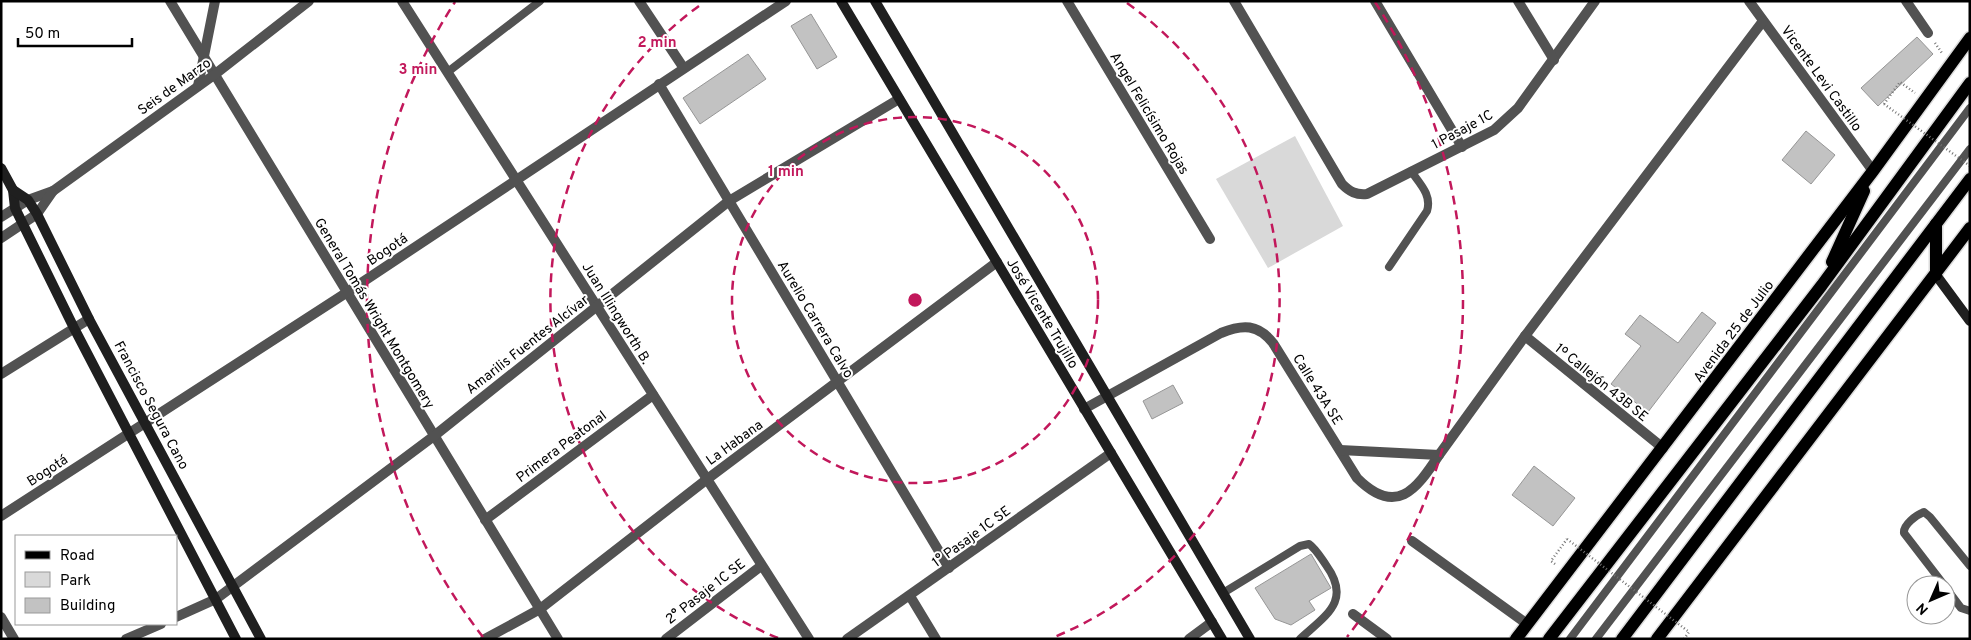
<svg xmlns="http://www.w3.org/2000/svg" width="1971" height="640" font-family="Overpass,sans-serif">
<rect width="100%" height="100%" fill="#fff"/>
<polygon fill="#d9d9d9" points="1295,136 1343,226 1268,268 1216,179"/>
<g fill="#c2c2c2" stroke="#969696">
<polygon points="811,14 837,57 817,69 791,26"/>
<polygon points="1917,37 1933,54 1878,106 1861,88"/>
<polygon points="748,54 766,79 700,124 683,98"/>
<polygon points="1806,131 1835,155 1811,184 1782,160"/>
<polygon points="1702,312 1716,323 1648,412 1611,384 1641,346 1625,334 1640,315 1678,343"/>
<polygon points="1173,385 1183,403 1152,419 1143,401"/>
<polygon points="1534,466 1575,498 1553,526 1512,495"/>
<polygon points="1311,554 1331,588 1309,601 1315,610 1291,625 1275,619 1255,588"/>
</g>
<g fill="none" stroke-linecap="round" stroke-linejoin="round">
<g stroke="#dbdbdb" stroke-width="15">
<g id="primary">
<polyline points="1832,262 1864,191"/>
<polyline points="1936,275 1936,224"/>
<polyline points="1516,639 1873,171 1970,38"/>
<polyline points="1549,639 1822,285 1970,83"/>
<polyline points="1622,639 1970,179"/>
<polyline points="1657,639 1970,228"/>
</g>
</g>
<g stroke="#747474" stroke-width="2.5" stroke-dasharray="1 2.5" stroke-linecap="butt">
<polyline points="1935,43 1942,53"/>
<polyline points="1884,104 1900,82 1915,93"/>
<polyline points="1555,564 1551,561 1567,539"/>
<polyline points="1684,639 1689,632"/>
</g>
<g stroke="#525252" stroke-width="8">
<polyline points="449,71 540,1"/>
<path d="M1389 267 1427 211C1432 195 1420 184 1411 171"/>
<path d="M1944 585 1904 533C1903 525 1916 515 1924 512L1930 517 1970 566"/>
<polyline points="1946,588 1961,608 1970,611"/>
<path d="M1223 593 1300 546 1309 544C1316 549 1321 558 1326 565 1352 601 1326 615 1300 639"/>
<polyline points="1570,639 1970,108"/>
<polyline points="1596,639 1970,149"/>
</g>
<g stroke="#525252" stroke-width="10">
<polyline points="170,1 558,639"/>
<polyline points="402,1 809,639"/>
<polyline points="639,1 683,67"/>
<polyline points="1067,1 1210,239"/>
<path d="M1234 1 1342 184C1350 192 1356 195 1367 194L1494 130 1518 108 1595 1"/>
<polyline points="1375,1 1462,147"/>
<polyline points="1518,1 1554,60"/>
<polyline points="1749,1 1873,171"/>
<polyline points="1906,1 1928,33"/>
<polyline points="659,84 949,568"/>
<polyline points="198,86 215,1"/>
<polyline points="1,217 28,200 53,191 214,75 309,1"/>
<polyline points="1,238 37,214 53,191"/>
<polyline points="1525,336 1663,448"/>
<polyline points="1,374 89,319"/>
<path d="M1084 409 1221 333C1243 324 1258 324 1273 343L1357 478C1396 517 1416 490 1439 455"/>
<polyline points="1340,450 1439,455 1525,336 1763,21"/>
<polyline points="1,516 346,293 786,1"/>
<polyline points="485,520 653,395"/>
<polyline points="1412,541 1527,624"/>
<polyline points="910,596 936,639"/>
<polyline points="1353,614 1387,639"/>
<polyline points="1,617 14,639"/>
<polyline points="176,617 216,599 434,436 729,201 899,99"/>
<polyline points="126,639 161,624"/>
<polyline points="485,639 540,609 706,480 997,262"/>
<polyline points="666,639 761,566"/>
<polyline points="847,639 1111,453"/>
<polyline points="1189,639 1212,622"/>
</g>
<g stroke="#1f1f1f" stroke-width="10">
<polyline points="841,1 1222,639"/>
<polyline points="875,1 1250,639"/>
<polyline points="1,168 13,190 15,208 74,328 236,639"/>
<polyline points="13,190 28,200 37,214 89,319 261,639"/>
<polyline points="1936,275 1970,321"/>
</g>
<use href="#primary" stroke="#000" stroke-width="12"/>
<g stroke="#747474" stroke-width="2.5" stroke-dasharray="1 2.5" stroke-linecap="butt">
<polyline points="1884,104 1970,166"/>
<polyline points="1567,539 1689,632"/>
</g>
</g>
<g fill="none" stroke="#c2185b" stroke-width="2.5" stroke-dasharray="9 6">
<circle cx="915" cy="300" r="183"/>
<path d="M778 638A365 365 0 0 1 703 3M1127 3A365 365 0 0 1 1052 638"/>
<path d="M483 637A548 548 0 0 1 455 2M1375 2A548 548 0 0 1 1347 637"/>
</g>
<g text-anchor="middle" stroke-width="4" stroke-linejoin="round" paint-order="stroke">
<g font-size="14" fill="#000" stroke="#fff">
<text transform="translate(1822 78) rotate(54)" y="5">Vicente Levi Castillo</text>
<text transform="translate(174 86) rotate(-36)" y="5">Seis de Marzo</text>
<text transform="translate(1150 113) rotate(59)" y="5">Angel Felicísimo Rojas</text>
<text transform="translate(1462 129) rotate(-28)" y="5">1 Pasaje 1C</text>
<text transform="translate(387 249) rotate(-34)" y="5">Bogotá</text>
<text transform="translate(375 313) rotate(59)" y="5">General Tomás Wright Montgomery</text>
<text transform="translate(617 313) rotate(58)" y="5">Juan Illingworth B.</text>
<text transform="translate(1043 313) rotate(59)" y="5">José Vicente Trujillo</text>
<text transform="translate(816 319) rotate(59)" y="5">Aurelio Carrera Calvo</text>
<text transform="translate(1733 331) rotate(-53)" y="5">Avenida 25 de Julio</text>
<text transform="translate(527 344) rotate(-38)" y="5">Amarilis Fuentes Alcívar</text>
<text transform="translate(1602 382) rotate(39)" y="5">1º Callejón 43B SE</text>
<text transform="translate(1318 389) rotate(58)" y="5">Calle 43A SE</text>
<text transform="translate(152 405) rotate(62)" y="5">Francisco Segura Cano</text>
<text transform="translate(734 442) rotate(-36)" y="5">La Habana</text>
<text transform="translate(561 446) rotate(-37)" y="5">Primera Peatonal</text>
<text transform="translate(47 470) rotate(-33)" y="5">Bogotá</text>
<text transform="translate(971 536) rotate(-36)" y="5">1° Pasaje 1C SE</text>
<text transform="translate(705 591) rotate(-38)" y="5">2° Pasaje 1C SE</text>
</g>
</g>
<circle cx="915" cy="300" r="8" fill="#c2185b" stroke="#fff" stroke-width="2.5"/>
<g font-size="15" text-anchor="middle" font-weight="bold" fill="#c2185b" stroke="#fff" stroke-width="4" stroke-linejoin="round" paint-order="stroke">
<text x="657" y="47">2 min</text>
<text x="418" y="74">3 min</text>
<text x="786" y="176">1 min</text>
</g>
<rect width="1971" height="640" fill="none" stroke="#000000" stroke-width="5"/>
<rect x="15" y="535" width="162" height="90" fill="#ffffff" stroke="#999999"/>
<rect x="25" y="551" width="25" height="8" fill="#000000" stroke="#999999"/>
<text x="60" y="560" font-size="15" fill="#000000">Road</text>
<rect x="25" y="572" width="25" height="15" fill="#d9d9d9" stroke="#999999"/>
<text x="60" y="585" font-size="15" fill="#000000">Park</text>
<rect x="25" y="598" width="25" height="15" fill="#c2c2c2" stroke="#999999"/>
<text x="60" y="610" font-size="15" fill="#000000">Building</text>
<g transform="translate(1931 600) rotate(225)"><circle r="24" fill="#ffffff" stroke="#999999"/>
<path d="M0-4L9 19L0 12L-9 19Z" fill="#000000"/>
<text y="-8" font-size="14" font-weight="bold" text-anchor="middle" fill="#000000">N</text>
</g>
<path d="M18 38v8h114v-8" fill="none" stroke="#000000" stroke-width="2.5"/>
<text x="25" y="38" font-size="15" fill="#000000" stroke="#ffffff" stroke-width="4" paint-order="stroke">50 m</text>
</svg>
